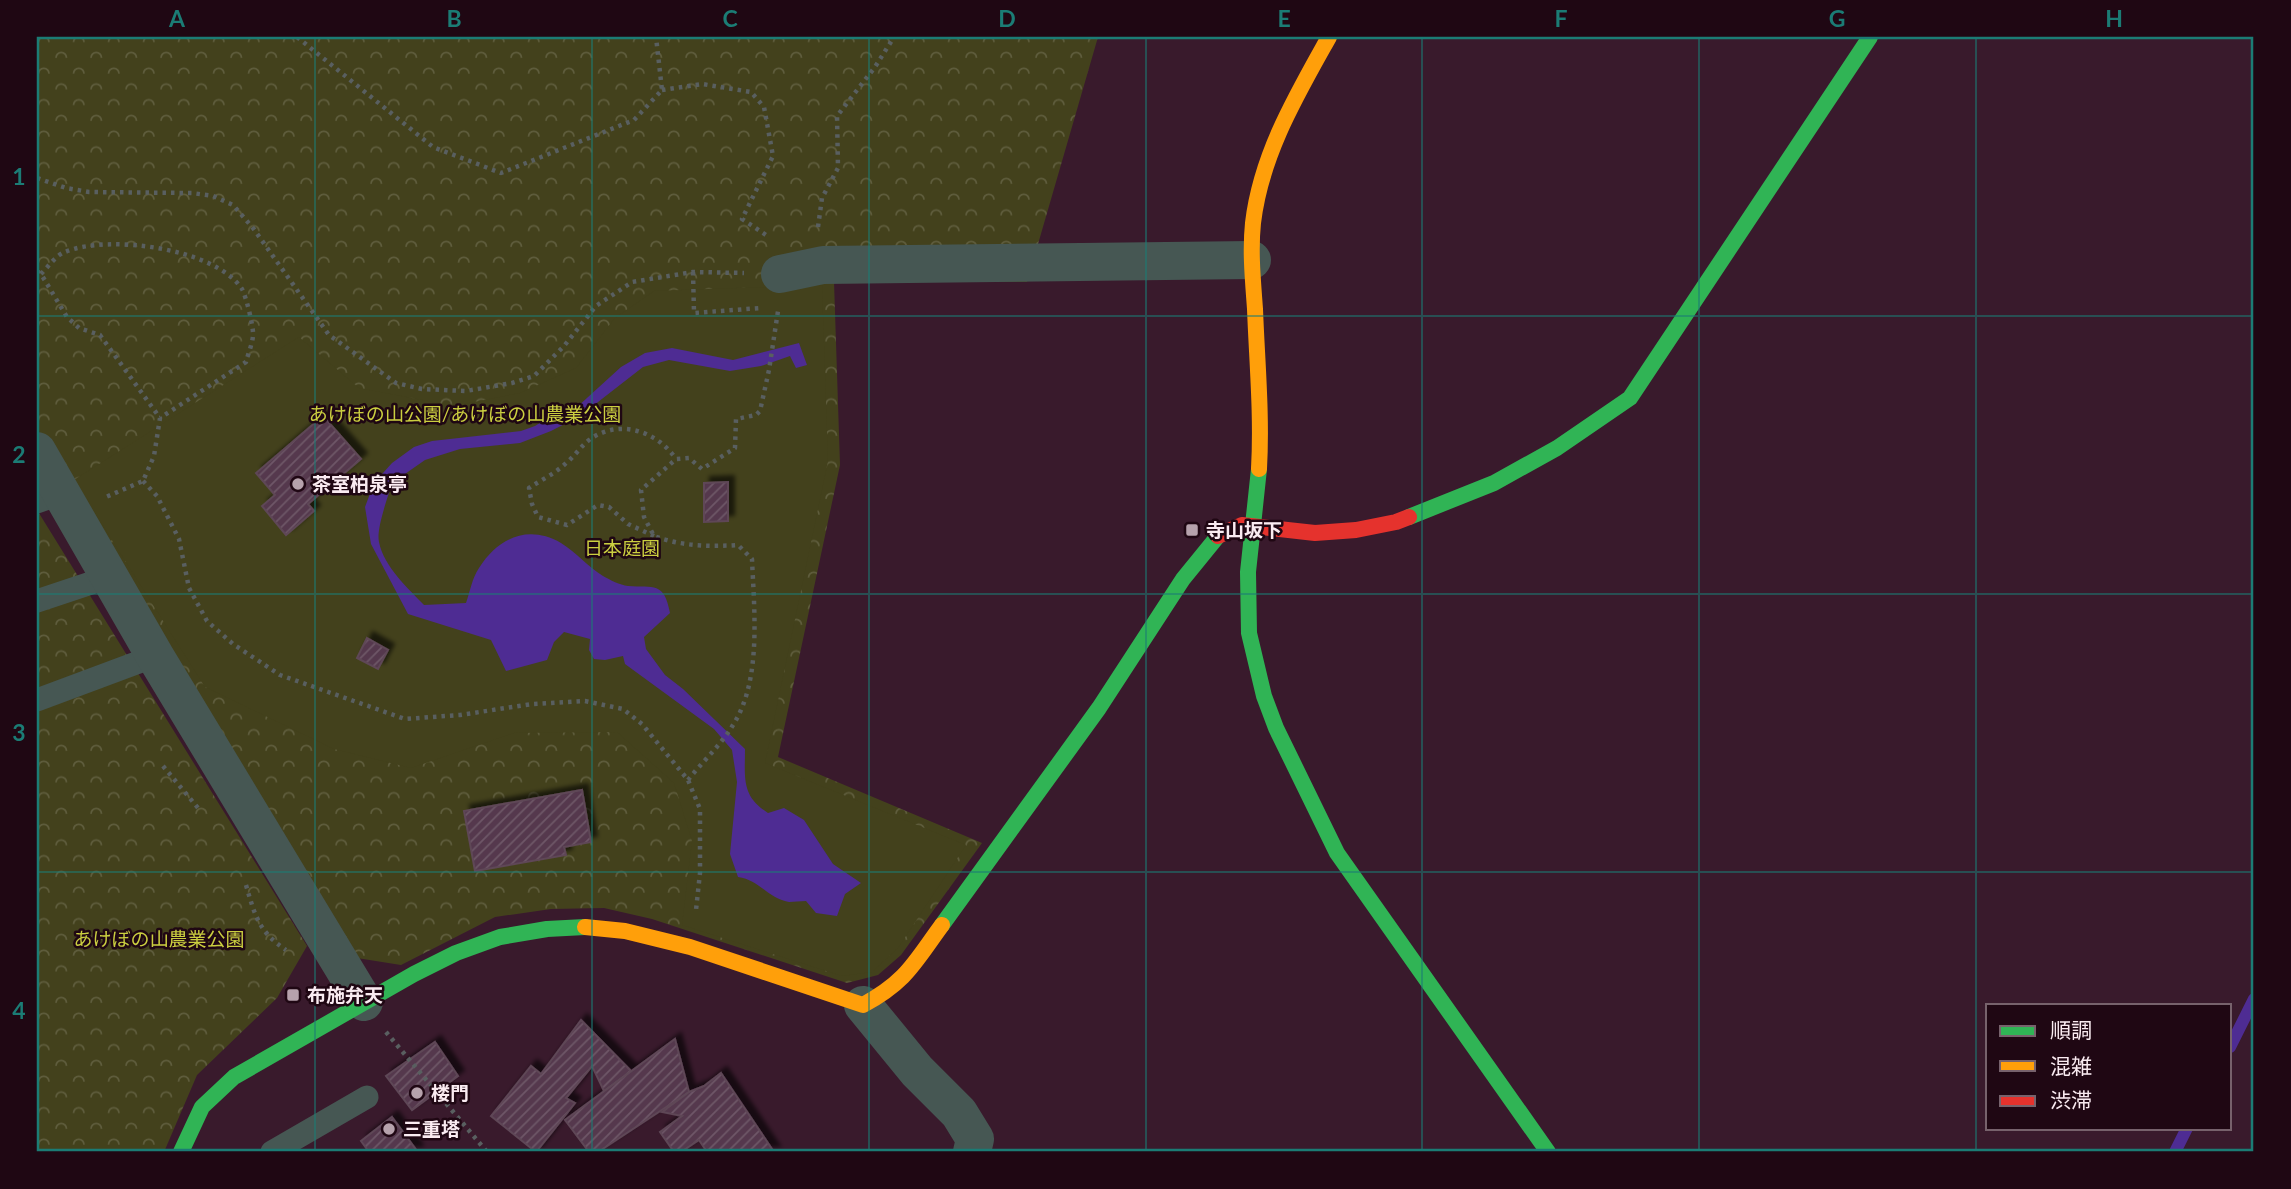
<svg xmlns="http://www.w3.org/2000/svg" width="2291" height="1189" font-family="Lato,'Noto Sans JP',sans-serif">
<defs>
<pattern id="forest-crowns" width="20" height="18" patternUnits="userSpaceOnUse" patternTransform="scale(1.75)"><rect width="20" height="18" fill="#43411c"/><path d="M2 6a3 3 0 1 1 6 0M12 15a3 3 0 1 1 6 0" fill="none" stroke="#5f5d3d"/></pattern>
<pattern id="building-hatch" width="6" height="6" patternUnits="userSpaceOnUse" patternTransform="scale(1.75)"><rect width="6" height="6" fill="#54394d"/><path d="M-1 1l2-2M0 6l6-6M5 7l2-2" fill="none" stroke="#6e5667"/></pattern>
<filter id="shadow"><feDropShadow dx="6" dy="-6" stdDeviation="2" flood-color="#0009"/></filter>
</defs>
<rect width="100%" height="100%" fill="#391a2c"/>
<g fill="url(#forest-crowns)">
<polygon points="37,37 1098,37 1027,282 834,282 840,465 778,757 982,843 901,955 878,975 847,983 652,919 604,908 551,909 495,917 401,965 357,958 37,428"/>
<polygon points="37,510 307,946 277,998 197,1075 164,1152 37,1152"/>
</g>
<polygon fill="#43411c" points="822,285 828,461 765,763 966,845 898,948 872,972 842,976 682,925 692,841 674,783 617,732 514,733 411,768 334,749 205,687 74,480 299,337 359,388 454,406 520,393 576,368 615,318 654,291"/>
<path fill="#4e2c93" d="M799 343 807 365 796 368 790 356 761 366 730 371 669 360 643 367 580 416 551 431 520 443 460 449 425 460 392 483C388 497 376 529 379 542 384 567 408 588 424 605L466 603C470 592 472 578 479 568 498 538 528 524 561 543 576 552 588 567 603 576 610 580 620 585 628 586 654 588 664 581 670 613L644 637 646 649 665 675 683 689 745 749C745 778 741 796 768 813L784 808 804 820 833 864 861 883 845 894 837 916 816 913 806 901C800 901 794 902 789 902 768 899 760 880 738 877L730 854 737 782 732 750 714 729 625 664 623 656 605 660 594 659 589 650 590 639 564 632 554 642 547 660 506 671 491 640 408 614 371 544 365 507 374 483 392 463 414 447 432 441 521 431 535 426 548 418 576 408 621 367 645 353 672 348 733 360Z"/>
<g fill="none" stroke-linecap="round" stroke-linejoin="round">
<g stroke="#4e2c93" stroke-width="12">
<polyline points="2230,1047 2254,999"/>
<polyline points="2175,1152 2187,1128"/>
</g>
</g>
<g fill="url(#building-hatch)" stroke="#5e4757" stroke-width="2" filter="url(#shadow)">
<polygon points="323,416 361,459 308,504 314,511 286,535 262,506 275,495 256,473"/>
<polygon points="728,482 728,521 704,522 704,483"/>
<polygon points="367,638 388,650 378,669 357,658"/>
<polygon points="582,790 591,842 564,847 566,855 475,871 464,811"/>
<polygon points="581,1020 631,1071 604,1091 592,1066 566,1098 575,1103 536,1152 491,1116 531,1066 541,1074"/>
<polygon points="675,1039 689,1092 598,1152 589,1152 565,1120"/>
<polygon points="435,1042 458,1076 412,1110 386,1076"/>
<polygon points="721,1073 774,1152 707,1152 699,1140 681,1152 674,1152 660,1132 682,1116 662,1112 689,1092 704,1086"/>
<polygon points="392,1117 417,1151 415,1152 369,1152 361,1141"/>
</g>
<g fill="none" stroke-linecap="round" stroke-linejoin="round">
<g stroke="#595f60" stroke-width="4.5" stroke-dasharray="3.5 5" stroke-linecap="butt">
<polyline points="297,37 433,147 501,173 634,120 662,90 656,37"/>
<polyline points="662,90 702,84 751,92 764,107 773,156 742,219 769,237"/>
<polyline points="37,178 66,188 89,192 192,193 213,196 233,205 253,228 329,335 396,383 422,389 466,391 512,383 534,376 564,346 596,306 632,282 693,272 744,273"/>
<polyline points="818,227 822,198 838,168 837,116 875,67 894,37"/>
<polyline points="37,271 41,274 67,317 79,328 100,335 160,418 154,456 143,481 106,497"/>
<polyline points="693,272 694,313 761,308"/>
<path d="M41 274C48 267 56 255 65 252 108 234 215 248 242 289 246 296 254 328 253 336 252 345 248 354 246 362L160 418"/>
<polyline points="143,481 157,496 179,539 189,588 207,621 233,644 280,675 405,719 460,715 532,704 585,701 623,709 642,724 688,780 700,809 700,873 696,910"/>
<path d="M654 536 628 524 609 507 598 505 567 525 538 517 532 504 529 488C541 480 556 473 566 463 575 456 580 447 589 440 619 418 657 431 676 459"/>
<polyline points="163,766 198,808"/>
<path d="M688 780C702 762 721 745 733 725 762 680 754 610 752 559L738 545C709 547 681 546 654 536L644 517 641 490 676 459 689 458 702 469 735 448 736 419 756 415 760 411 769 370 778 311"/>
<path d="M246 885C255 916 259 932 286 950"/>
<polyline points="386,1032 487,1152"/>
</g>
<g stroke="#465753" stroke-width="23">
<polyline points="37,502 62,493"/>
<polyline points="37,601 109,577"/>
<polyline points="37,700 155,656"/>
<polyline points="272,1152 367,1097"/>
</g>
<g stroke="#465753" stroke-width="38">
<polyline points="780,274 823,265 1252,260"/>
<polyline points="37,451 155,656 364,1002"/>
<polyline points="863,1005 917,1071 959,1113 975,1139 972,1152"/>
</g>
<g stroke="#30b455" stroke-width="16">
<polyline points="1259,469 1248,572 1249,633 1264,696 1276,728 1337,853 1548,1152"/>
<polyline points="1409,517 1494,483 1557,448 1630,398 1870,37"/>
<polyline points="942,925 1099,708 1183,579 1218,536"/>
<polyline points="181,1152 202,1107 234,1077 414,974 456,953 500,937 547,929 585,927"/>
</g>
<g stroke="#ff9f0a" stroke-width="16">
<path d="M1259 469C1262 415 1257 362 1255 309 1253 281 1250 252 1253 223 1261 155 1296 96 1329 37"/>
<path d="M585 927 625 931 690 947 863 1005C907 981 914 963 942 925"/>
</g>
<polyline stroke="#e5322d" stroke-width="16" points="1218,536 1242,525 1315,533 1356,530 1396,522 1409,517"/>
</g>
<path fill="none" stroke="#1b7c75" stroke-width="2" stroke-opacity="0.55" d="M315 37V1152M592 37V1152M869 37V1152M1146 37V1152M1422 37V1152M1699 37V1152M1976 37V1152M37 316H2254M37 594H2254M37 872H2254"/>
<g fill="#b6a2ac" stroke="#1f0713" stroke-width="2.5">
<circle cx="298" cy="484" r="7"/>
<rect x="1185" y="523" width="14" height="14" rx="3.5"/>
<rect x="286" y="988" width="14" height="14" rx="3.5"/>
<circle cx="417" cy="1093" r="7"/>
<circle cx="389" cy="1129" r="7"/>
</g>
<g text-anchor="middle" stroke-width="5" stroke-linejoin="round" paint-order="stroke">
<g font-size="19" fill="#cbcf40" stroke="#1f0713">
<text x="465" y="421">あけぼの山公園/あけぼの山農業公園</text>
<text x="622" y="555">日本庭園</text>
<text x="159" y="946">あけぼの山農業公園</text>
</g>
<g font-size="19" font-weight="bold" fill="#faebf1" stroke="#1f0713" text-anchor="start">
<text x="312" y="491">茶室柏泉亭</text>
<text x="1206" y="537">寺山坂下</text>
<text x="307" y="1002">布施弁天</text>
<text x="431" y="1100">楼門</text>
<text x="403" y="1136">三重塔</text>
</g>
</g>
<rect width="2291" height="1189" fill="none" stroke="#1f0713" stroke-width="77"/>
<rect x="1986" y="1004" width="245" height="126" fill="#1f0713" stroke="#77626c" stroke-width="2"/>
<rect x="2000" y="1026" width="35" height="10" fill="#30b455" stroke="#77626c" stroke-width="2"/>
<text x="2050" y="1038" font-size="21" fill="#faebf1">順調</text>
<rect x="2000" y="1061" width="35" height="10" fill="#ff9f0a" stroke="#77626c" stroke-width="2"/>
<text x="2050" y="1074" font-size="21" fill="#faebf1">混雑</text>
<rect x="2000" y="1096" width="35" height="10" fill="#e5322d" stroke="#77626c" stroke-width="2"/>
<text x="2050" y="1108" font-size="21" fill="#faebf1">渋滞</text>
<rect x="38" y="38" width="2214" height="1112" fill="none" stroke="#1b7c75" stroke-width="2.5"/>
<g font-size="23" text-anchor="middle" font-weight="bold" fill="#1b7c75">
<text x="177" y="27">A</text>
<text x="454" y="27">B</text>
<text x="730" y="27">C</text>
<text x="1007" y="27">D</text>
<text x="1284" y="27">E</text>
<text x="1561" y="27">F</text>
<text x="1837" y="27">G</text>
<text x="2114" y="27">H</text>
<text x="19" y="185">1</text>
<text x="19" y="463">2</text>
<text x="19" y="741">3</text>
<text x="19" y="1019">4</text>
</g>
</svg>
